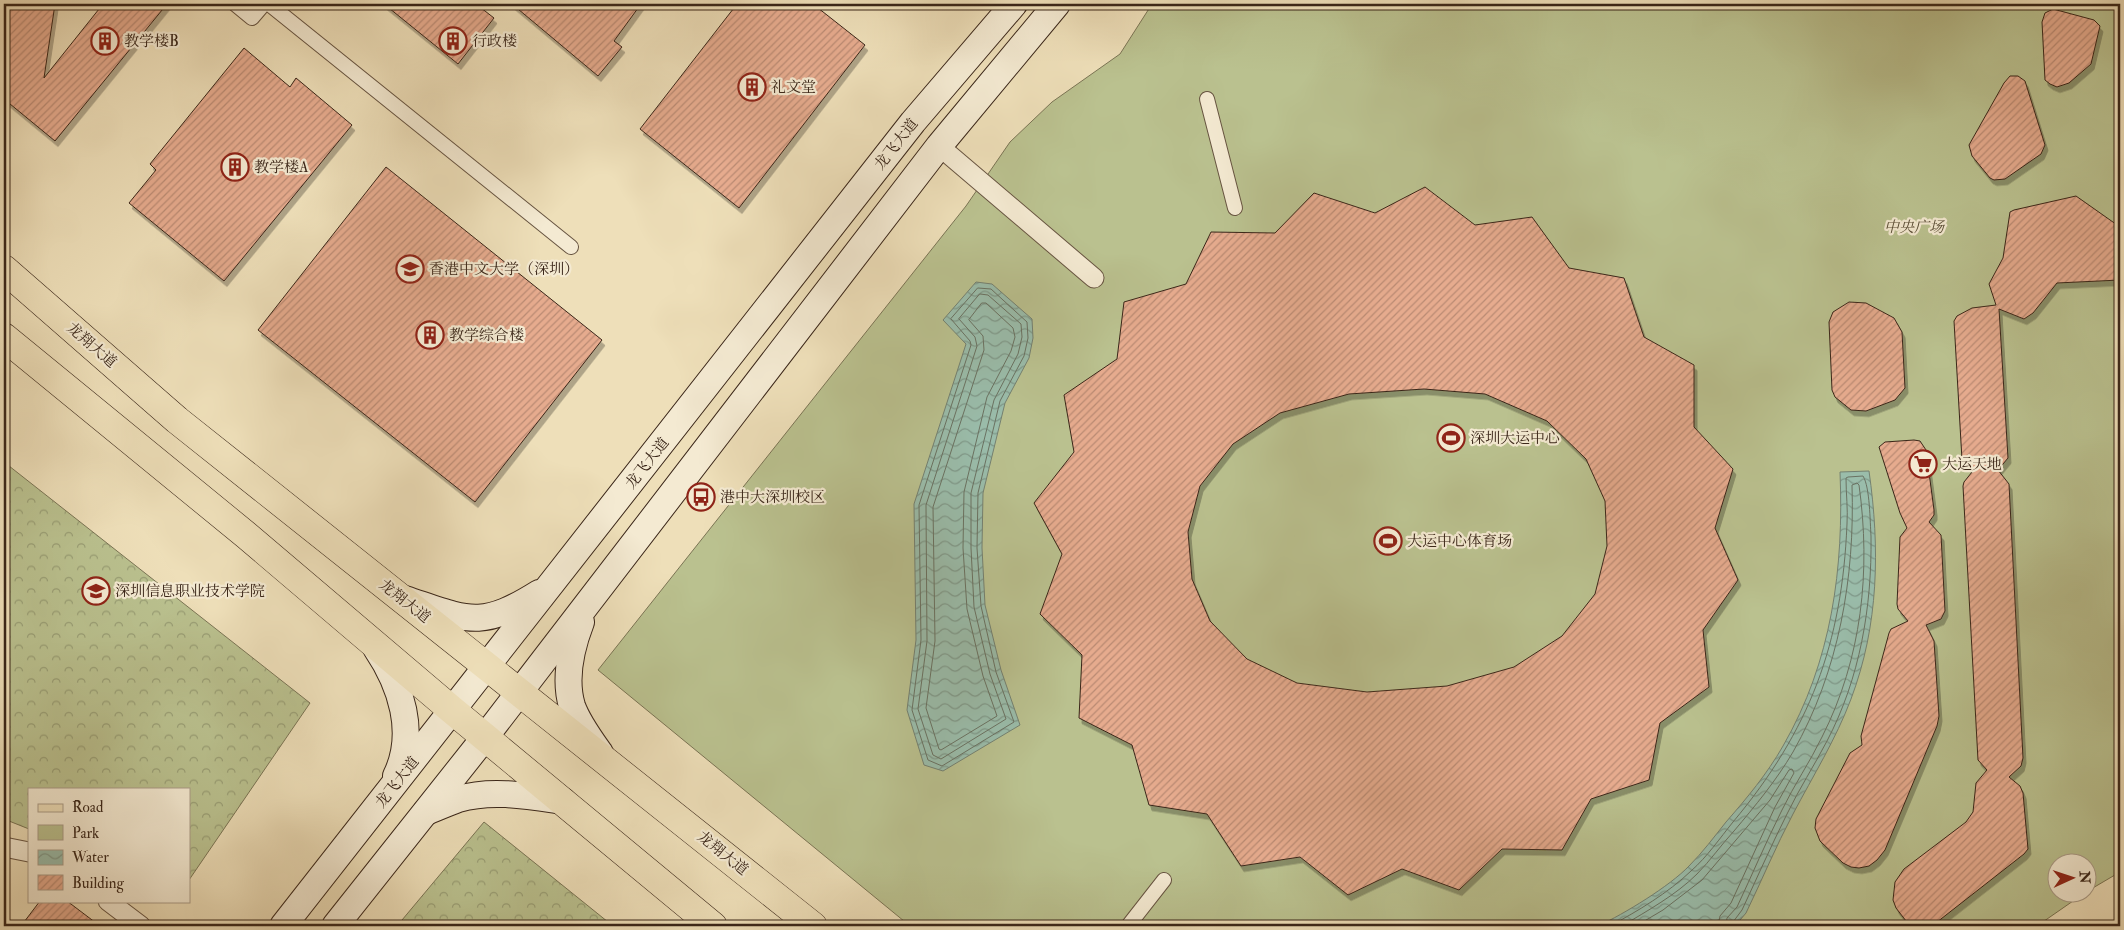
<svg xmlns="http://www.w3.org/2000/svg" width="2124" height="930" font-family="'IM FELL Double Pica','Noto Serif SC',serif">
<defs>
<pattern id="forest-crowns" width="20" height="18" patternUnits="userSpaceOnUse" patternTransform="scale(1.25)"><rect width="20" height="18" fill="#bac18f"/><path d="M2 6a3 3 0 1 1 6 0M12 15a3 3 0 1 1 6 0" fill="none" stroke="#989d74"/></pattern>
<pattern id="water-waves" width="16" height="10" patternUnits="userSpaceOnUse" patternTransform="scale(1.25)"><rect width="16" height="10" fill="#9abdab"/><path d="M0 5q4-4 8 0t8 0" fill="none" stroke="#7f998a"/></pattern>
<pattern id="building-hatch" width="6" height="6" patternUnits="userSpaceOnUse" patternTransform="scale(1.25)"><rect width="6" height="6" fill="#e6ab8e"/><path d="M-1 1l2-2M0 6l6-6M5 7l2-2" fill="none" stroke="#bb8b73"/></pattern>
<filter id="shadow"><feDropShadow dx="3" dy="5.5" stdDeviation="0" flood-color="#0004"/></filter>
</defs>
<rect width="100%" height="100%" fill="#eedfb9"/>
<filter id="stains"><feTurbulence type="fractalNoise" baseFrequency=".004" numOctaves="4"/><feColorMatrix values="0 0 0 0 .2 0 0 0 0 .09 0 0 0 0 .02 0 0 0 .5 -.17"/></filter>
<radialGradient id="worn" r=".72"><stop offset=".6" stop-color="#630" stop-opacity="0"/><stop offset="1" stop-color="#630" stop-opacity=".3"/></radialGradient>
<polygon fill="#bac18f" stroke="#7a7454" points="1152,4 2120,4 2120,872 2086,892 2086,862 2056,862 2056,892 2086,892 2037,926 910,926 598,670 966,206 1010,142 1052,102 1120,54"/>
<g fill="url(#forest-crowns)" stroke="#7a7454">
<polygon points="4,462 310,703 189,880 189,789 29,789 29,829 4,819"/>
<polygon points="484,822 613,926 397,926"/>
</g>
<g fill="url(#water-waves)" stroke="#748171">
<polygon points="976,282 992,284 1032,319 1033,338 1029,358 1005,403 983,493 982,548 985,605 1001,670 1020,725 943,771 924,765 907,710 916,640 914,504 966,344 943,320"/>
<path d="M1869 471C1880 548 1879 625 1851 699 1836 739 1813 776 1793 814 1776 846 1762 880 1746 913L1735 926H1598C1624 914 1670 886 1689 866 1703 852 1714 837 1726 822 1747 798 1767 774 1783 746 1832 661 1844 568 1840 472Z"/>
</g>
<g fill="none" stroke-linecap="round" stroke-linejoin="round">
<g stroke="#6a7262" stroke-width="1">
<polygon points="978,288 991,289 1027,322 1028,338 1024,356 1000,401 978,493 977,548 981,606 996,672 1014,722 942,766 928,760 912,710 921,640 919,505 971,345 970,341 951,319"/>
<polygon points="980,294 988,295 1021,324 1022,337 1018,354 994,400 971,493 971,548 974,607 990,674 1006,719 941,759 933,755 918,709 927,641 926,505 977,346 975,337 959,319"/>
<polygon points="982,303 986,303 1013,328 1015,337 1011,351 987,397 964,492 963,548 967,609 983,676 997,716 941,750 939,749 926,708 935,641 933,507 984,350 983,336 969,320"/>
<path d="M1610 926C1638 911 1668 893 1691 871 1707 857 1720 838 1733 822 1810 730 1842 644 1847 524 1848 509 1846 494 1846 478L1848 477 1863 476C1870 487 1870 522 1871 536 1872 607 1860 678 1827 741 1814 766 1799 789 1787 814 1771 846 1757 878 1742 910L1733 922 1732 926"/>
<path d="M1622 926C1647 911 1676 895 1697 874 1710 861 1721 845 1734 831 1755 806 1776 781 1793 752 1839 671 1855 578 1852 485L1857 483 1859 485C1871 571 1862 658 1822 737 1810 762 1794 785 1782 810 1766 842 1752 875 1737 907L1727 918 1726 926"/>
<polyline points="1636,926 1663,910 1702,880 1770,800 1789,770 1792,769 1794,773 1775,807 1731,903 1720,916 1718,926"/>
</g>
</g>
<g fill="url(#building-hatch)" stroke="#3a2619" fill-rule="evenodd" filter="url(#shadow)">
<polygon points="4,4 55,4 44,78 103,4 167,4 55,141 4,99"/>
<polygon points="384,4 476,4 494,18 458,64"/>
<polygon points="512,4 641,4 614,41 622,47 598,76"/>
<polygon points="737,4 813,4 865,45 739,208 640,129"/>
<polygon points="2053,9 2094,20 2100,26 2091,64 2069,83 2057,87 2050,84 2045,80 2042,22 2045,13"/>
<polygon points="244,48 290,87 296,78 352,125 224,281 129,203 156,170 150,164"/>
<polygon points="2010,76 2018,76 2025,81 2045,145 2041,154 2005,179 1994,180 1990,178 1972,156 1969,145 2004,83"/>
<polygon points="386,167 602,340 475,502 258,330"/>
<path d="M1425 187 1475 225 1532 217 1569 268 1624 278 1644 337 1694 365V427L1733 469 1715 528 1738 580 1703 630 1709 687 1660 723 1649 780 1591 799 1562 850 1502 849 1459 890 1402 869 1348 895 1300 857 1241 866 1207 814 1149 805 1132 745 1079 718 1082 655 1040 614 1062 554 1034 503 1074 452 1064 395 1117 359 1124 302 1186 284 1211 232 1275 233 1314 193 1375 213ZM1424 389 1485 394 1547 421 1586 459 1605 501 1607 546 1595 594 1562 636 1514 667 1447 686 1367 692 1297 683 1247 659 1210 621 1192 579 1188 532 1200 486 1233 444 1280 413 1349 394Z"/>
<polygon points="2076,196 2120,227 2120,280 2057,283 2033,313 2024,319 1999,309 2008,458 1998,470 2009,484 2023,758 2021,766 2009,777 2020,786 2023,793 2028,849 2024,854 1932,926 1910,926 1896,908 1893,900 1895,882 1904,869 1966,822 1973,812 1976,783 1987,770 1978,760 1963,486 1964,482 1972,472 1962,460 1954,321 1957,316 1972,308 1996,305 1989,284 2003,258 2010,212 2014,210"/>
<polygon points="1849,302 1866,303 1894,318 1902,332 1905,388 1895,400 1866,411 1851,410 1835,397 1832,390 1829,322 1833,312"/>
<polygon points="1914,440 1920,441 1926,450 1934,510 1934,515 1929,522 1941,535 1945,611 1941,619 1926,625 1934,641 1939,716 1937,726 1885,850 1877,860 1869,866 1859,868 1851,867 1843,863 1820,841 1815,828 1816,819 1850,753 1862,745 1861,736 1889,633 1891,629 1908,621 1898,609 1897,604 1900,537 1907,528 1900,513 1879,447 1885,442"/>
<polygon points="40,901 67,901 100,926 21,926"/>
</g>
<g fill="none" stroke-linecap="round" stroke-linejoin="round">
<g stroke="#675441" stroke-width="16">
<g id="pedestrian">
<polyline points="235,4 252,18 264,4"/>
<polyline points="269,4 571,247"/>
<polyline points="1207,99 1235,208"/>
<polyline points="1128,926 1164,880"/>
</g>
</g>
<g stroke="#675441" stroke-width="21">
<g id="minor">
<polyline points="939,146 1094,278"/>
<polyline points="4,847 29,852"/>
<polyline points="108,901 141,926"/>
</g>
</g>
<g stroke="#3a2619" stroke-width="28">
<g id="secondary">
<path d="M405 599C468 620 480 630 539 593"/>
<path d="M581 622C571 648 564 679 572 706 578 723 590 739 600 753"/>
<path d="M376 648C401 685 417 733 396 776"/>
<path d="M426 812C436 808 447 803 458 799 492 789 529 796 563 801"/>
<polyline points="283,926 913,122 1014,4"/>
<polyline points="335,926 485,737 939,146 1057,4"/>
</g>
</g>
<g stroke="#3a2619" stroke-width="29">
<g id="primary">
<polyline points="4,269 177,420 813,926"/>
<polyline points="4,337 246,535 452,710 713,926"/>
</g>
</g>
<use href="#pedestrian" stroke="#f4ead2" stroke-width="14"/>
<use href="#minor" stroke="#f4ead2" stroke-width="19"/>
<use href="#secondary" stroke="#f4ead2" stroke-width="26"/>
<use href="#primary" stroke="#eedfb9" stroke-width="28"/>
</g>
<defs>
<g id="building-ring" transform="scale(1.4375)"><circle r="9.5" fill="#f4ead2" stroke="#8f2418" stroke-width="1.5"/><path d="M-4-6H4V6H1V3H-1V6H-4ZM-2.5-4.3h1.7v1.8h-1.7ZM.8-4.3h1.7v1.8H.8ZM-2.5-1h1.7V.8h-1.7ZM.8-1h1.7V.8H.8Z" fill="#8f2418"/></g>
<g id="university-ring" transform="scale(1.4375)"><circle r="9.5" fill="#f4ead2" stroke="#8f2418" stroke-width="1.5"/><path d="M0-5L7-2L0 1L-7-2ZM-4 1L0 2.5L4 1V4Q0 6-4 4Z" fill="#8f2418"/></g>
<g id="stadium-ring" transform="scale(1.4375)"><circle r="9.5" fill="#f4ead2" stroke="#8f2418" stroke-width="1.5"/><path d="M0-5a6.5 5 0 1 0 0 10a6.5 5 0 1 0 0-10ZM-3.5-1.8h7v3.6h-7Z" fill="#8f2418"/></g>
<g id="supermarket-ring" transform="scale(1.4375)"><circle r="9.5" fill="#f4ead2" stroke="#8f2418" stroke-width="1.5"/><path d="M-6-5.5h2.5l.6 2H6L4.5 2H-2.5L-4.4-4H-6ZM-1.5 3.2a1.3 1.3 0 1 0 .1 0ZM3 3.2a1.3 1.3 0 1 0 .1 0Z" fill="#8f2418"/></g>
<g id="bus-ring" transform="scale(1.4375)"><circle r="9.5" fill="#f4ead2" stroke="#8f2418" stroke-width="1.5"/><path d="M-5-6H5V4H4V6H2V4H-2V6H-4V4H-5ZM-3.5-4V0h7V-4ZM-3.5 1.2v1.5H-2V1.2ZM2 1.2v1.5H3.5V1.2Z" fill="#8f2418"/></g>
</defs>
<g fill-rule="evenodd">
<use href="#building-ring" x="105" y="41"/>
<use href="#building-ring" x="453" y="41"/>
<use href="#building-ring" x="752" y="87"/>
<use href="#building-ring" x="235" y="167"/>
<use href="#university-ring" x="410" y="269"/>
<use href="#building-ring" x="430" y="335"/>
<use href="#stadium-ring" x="1451" y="438"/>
<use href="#supermarket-ring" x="1923" y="464"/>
<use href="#bus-ring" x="701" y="497"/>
<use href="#stadium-ring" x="1388" y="541"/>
<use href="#university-ring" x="96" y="591"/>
</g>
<g text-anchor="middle" stroke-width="4.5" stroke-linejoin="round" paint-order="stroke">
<g font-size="15" fill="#3a2619" stroke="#f4ead2" text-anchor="start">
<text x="124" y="46">教学楼B</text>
<text x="472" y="46">行政楼</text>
<text x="771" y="92">礼文堂</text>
<text x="254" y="172">教学楼A</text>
<text x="429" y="274">香港中文大学（深圳）</text>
<text x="449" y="340">教学综合楼</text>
<text x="1470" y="443">深圳大运中心</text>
<text x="1942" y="469">大运天地</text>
<text x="720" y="502">港中大深圳校区</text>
<text x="1407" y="546">大运中心体育场</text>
<text x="115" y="596">深圳信息职业技术学院</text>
</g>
<g font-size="15" fill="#3a2619" stroke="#f4ead2">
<text transform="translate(896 144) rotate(-52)" y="5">龙飞大道</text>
<text transform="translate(92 345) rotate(41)" y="5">龙翔大道</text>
<text transform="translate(647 463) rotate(-52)" y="5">龙飞大道</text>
<text transform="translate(405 601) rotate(38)" y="5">龙翔大道</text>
<text transform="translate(397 782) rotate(-52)" y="5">龙飞大道</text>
<text transform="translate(723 853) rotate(39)" y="5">龙翔大道</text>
</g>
<g font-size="15" font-style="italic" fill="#5a4d36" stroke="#f4ead2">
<text x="1914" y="232">中央广场</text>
</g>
</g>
<rect width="2124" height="930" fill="none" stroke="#eedfb9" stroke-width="20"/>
<rect x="5" y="5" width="2114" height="920" fill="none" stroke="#3a2619" stroke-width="2.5"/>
<rect x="10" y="10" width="2104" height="910" fill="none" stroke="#3a2619"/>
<rect x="28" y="788" width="162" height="115" fill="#f4ead2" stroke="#aa9c88"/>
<rect x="38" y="804" width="25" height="8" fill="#eedfb9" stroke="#aa9c88"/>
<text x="72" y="812" font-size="15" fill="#3a2619">Road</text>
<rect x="38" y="825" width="25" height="15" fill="#bac18f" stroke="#aa9c88"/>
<text x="72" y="838" font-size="15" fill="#3a2619">Park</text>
<rect x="38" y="850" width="25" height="15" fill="url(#water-waves)" stroke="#aa9c88"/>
<text x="72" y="862" font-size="15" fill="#3a2619">Water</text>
<rect x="38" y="875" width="25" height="15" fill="url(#building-hatch)" stroke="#aa9c88"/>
<text x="72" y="888" font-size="15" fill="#3a2619">Building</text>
<g transform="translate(2072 878) rotate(87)"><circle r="24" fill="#f4ead2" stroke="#aa9c88"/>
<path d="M0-4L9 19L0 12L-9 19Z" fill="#8f2418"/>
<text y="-8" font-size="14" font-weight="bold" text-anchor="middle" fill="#3a2619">N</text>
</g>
<rect width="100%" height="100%" filter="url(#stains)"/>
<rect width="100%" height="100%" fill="url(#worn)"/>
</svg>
